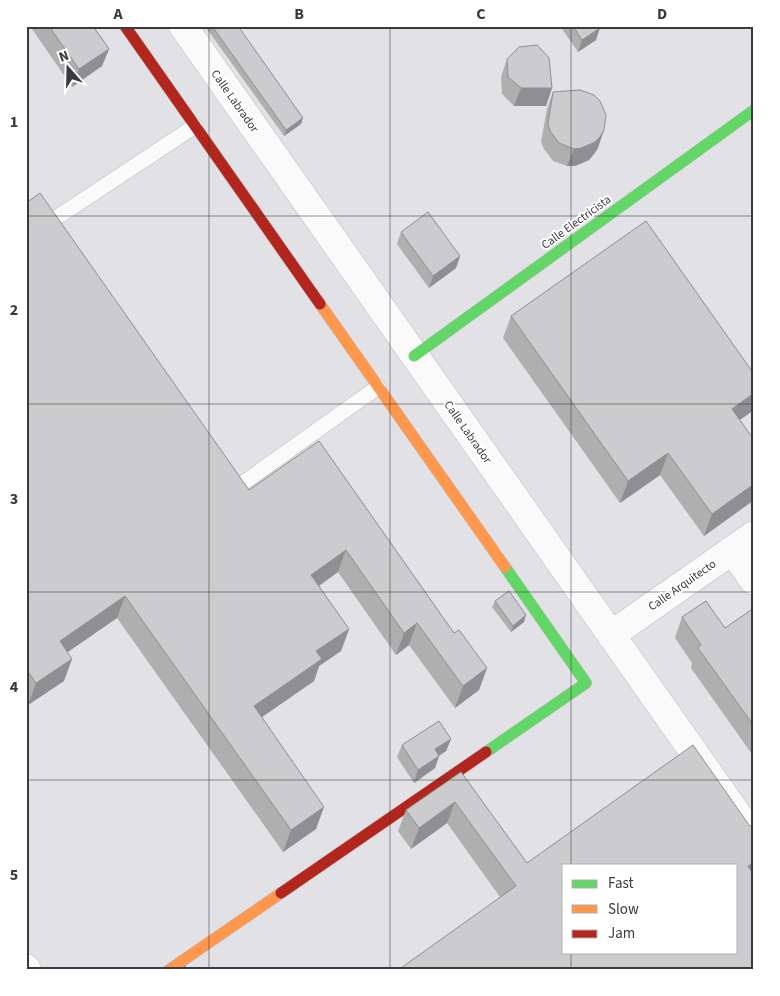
<svg xmlns="http://www.w3.org/2000/svg" width="780" height="996" font-family="'Source Sans 3',sans-serif">
<rect width="100%" height="100%" fill="#e1e1e6"/>
<g fill="none" stroke-linecap="round" stroke-linejoin="round">
<g stroke="#bebfc2" stroke-width="16">
<g id="lane">
<polyline points="53,220 195,126"/>
<polyline points="239,486 378,387"/>
</g>
</g>
<g stroke="#bebfc2" stroke-width="29">
<g id="street">
<polyline points="183,26 754,838"/>
<polyline points="732,550 754,581"/>
<polyline points="611,635 754,535"/>
<polyline points="26,968 27,970"/>
</g>
</g>
<g stroke="#bebfc2" stroke-width="12">
<g id="fast">
<polyline points="414,356 754,110"/>
<polyline points="486,752 586,683 505,567"/>
</g>
</g>
<g stroke="#bebfc2" stroke-width="12">
<g id="slow">
<polyline points="320,304 505,567"/>
<polyline points="169,970 281,893"/>
</g>
</g>
<g stroke="#bebfc2" stroke-width="12">
<g id="jam">
<polyline points="125,26 320,304"/>
<polyline points="281,893 486,752"/>
</g>
</g>
<use href="#lane" stroke="#fafafb" stroke-width="15"/>
<use href="#street" stroke="#fafafb" stroke-width="28"/>
<use href="#fast" stroke="#63d668" stroke-width="11"/>
<use href="#slow" stroke="#ff974d" stroke-width="11"/>
<use href="#jam" stroke="#b3261e" stroke-width="11"/>
</g>
<g fill="#afafb0">
<polygon points="30,26 93,26 109,49 102,66 72,87"/>
<polygon points="208,26 238,26 303,118 301,124 284,136 207,29"/>
<polygon points="560,26 599,26 596,40 578,52"/>
<polygon points="507,59 552,88 546,106 514,106 502,94 501,77"/>
<polygon points="553,92 598,148 594,154 589,160 575,166 567,166 553,161 544,149 541,142 547,109"/>
<polygon points="26,203 249,490 319,441 454,633 487,668 479,690 455,708 409,645 396,655 338,572 319,586 349,629 341,651 319,666 314,681 262,717 316,829 283,852 117,618 67,652 64,681 28,705 26,702"/>
<polygon points="401,232 460,256 456,268 429,288 397,244"/>
<polygon points="511,316 754,410 739,420 754,440 754,500 704,536 660,475 620,503 503,338"/>
<polygon points="495,601 524,622 511,632 492,607"/>
<polygon points="754,608 754,757 691,668 692,663 675,638 682,617 725,628"/>
<polygon points="451,739 446,751 439,756 435,768 414,783 397,757 402,745"/>
<polygon points="461,772 527,863 749,825 500,897 447,823 411,849 398,831 406,810"/>
</g>
<g fill="#8f8e90">
<polygon points="600,28 596,40 578,52 582,40"/>
<polygon points="109,49 102,66 72,87 79,69"/>
<polygon points="521,88 552,88 546,106 514,106"/>
<polygon points="303,118 301,124 284,136 286,130"/>
<polygon points="604,130 598,148 594,154 589,160 575,166 567,166 574,149"/>
<polygon points="460,256 456,268 429,288 433,276"/>
<polygon points="754,393 754,410 724,431 732,409"/>
<polygon points="668,453 660,475 620,503 628,481"/>
<polygon points="754,484 754,500 704,536 712,514"/>
<polygon points="346,550 338,572 303,597 311,575"/>
<polygon points="125,596 117,618 52,663 60,641"/>
<polygon points="526,615 524,622 511,632 513,626"/>
<polygon points="417,623 409,645 396,655 404,633"/>
<polygon points="349,629 341,651 319,666 314,681 246,728 254,706 316,651"/>
<polygon points="72,659 64,681 28,705 36,683"/>
<polygon points="487,668 479,690 455,708 463,686"/>
<polygon points="451,739 446,751 430,761 435,749"/>
<polygon points="439,756 435,768 414,783 418,770"/>
<polygon points="455,802 447,823 411,849 419,828"/>
<polygon points="324,807 316,829 283,852 291,830"/>
<polygon points="754,862 754,878 748,866"/>
</g>
<g fill="#cccbcd" stroke="#8f8e90" fill-rule="evenodd">
<polygon points="49,26 93,26 109,49 79,69"/>
<polygon points="212,26 238,26 303,118 286,130"/>
<polygon points="573,26 599,26 600,28 582,40"/>
<polygon points="537,45 549,58 552,88 521,88 508,77 507,59 519,47"/>
<polygon points="580,90 594,95 600,101 606,115 604,130 600,137 595,142 581,148 574,149 559,143 550,131 548,124 553,92"/>
<polygon points="40,193 249,490 319,441 454,633 459,630 487,668 463,686 417,623 404,633 346,550 311,575 349,629 316,651 322,659 254,706 324,807 291,830 125,596 60,641 72,659 36,683 26,669 26,203"/>
<polygon points="428,212 460,256 433,276 401,232"/>
<polygon points="646,221 754,374 754,393 732,409 754,440 754,484 712,514 668,453 628,481 511,316"/>
<polygon points="509,591 526,615 513,626 495,601"/>
<polygon points="706,601 725,628 754,608 754,726 698,648 701,645 682,617"/>
<polygon points="439,721 451,739 435,749 439,756 418,770 402,745"/>
<path d="M693 745 749 825 754 828V862L748 866 754 875V970H398L516 886 455 802 419 828 406 810 461 772 527 863ZM564 865H736V952H564Z"/>
<polygon points="185,966 188,970 180,970"/>
</g>
<path fill="none" stroke="#393a3d" stroke-width="1" stroke-opacity="0.55" d="M209 26V970M390 26V970M571 26V865M26 216H754M26 404H754M26 592H754M26 780H754M571 952V970"/>
<g text-anchor="middle" stroke-width="4" stroke-linejoin="round" paint-order="stroke">
<g font-size="12" fill="#393a3d" stroke="#fff">
<text transform="translate(235 101) rotate(55)" y="4">Calle Labrador</text>
<text transform="translate(576 222) rotate(-36)" y="4">Calle Electricista</text>
<text transform="translate(468 432) rotate(55)" y="4">Calle Labrador</text>
<text transform="translate(682 585) rotate(-35)" y="4">Calle Arquitecto</text>
</g>
</g>
<rect width="780" height="996" fill="none" stroke="#ffffff" stroke-width="55"/>
<rect x="562" y="864" width="175" height="90" fill="#ffffff" stroke="#b0b0b1"/>
<rect x="572" y="880" width="25" height="8" fill="#63d668" stroke="#b0b0b1"/>
<text x="608" y="888" font-size="15" fill="#393a3d">Fast</text>
<rect x="572" y="905" width="25" height="8" fill="#ff974d" stroke="#b0b0b1"/>
<text x="608" y="914" font-size="15" fill="#393a3d">Slow</text>
<rect x="572" y="930" width="25" height="8" fill="#b3261e" stroke="#b0b0b1"/>
<text x="608" y="938" font-size="15" fill="#393a3d">Jam</text>
<g transform="translate(68 68) rotate(340)" stroke="#ffffff" stroke-width="4" paint-order="stroke">
<path d="M0-4L9 19L0 12L-9 19Z" fill="#393a3d"/>
<text y="-8" font-size="14" font-weight="bold" text-anchor="middle" fill="#393a3d">N</text>
</g>
<rect x="28" y="28" width="724" height="940" fill="none" stroke="#393a3d" stroke-width="2"/>
<g font-size="16" text-anchor="middle" font-weight="bold" fill="#393a3d">
<text x="118" y="19">A</text>
<text x="299" y="19">B</text>
<text x="481" y="19">C</text>
<text x="662" y="19">D</text>
<text x="14" y="127">1</text>
<text x="14" y="315">2</text>
<text x="14" y="504">3</text>
<text x="14" y="692">4</text>
<text x="14" y="880">5</text>
</g>
</svg>
